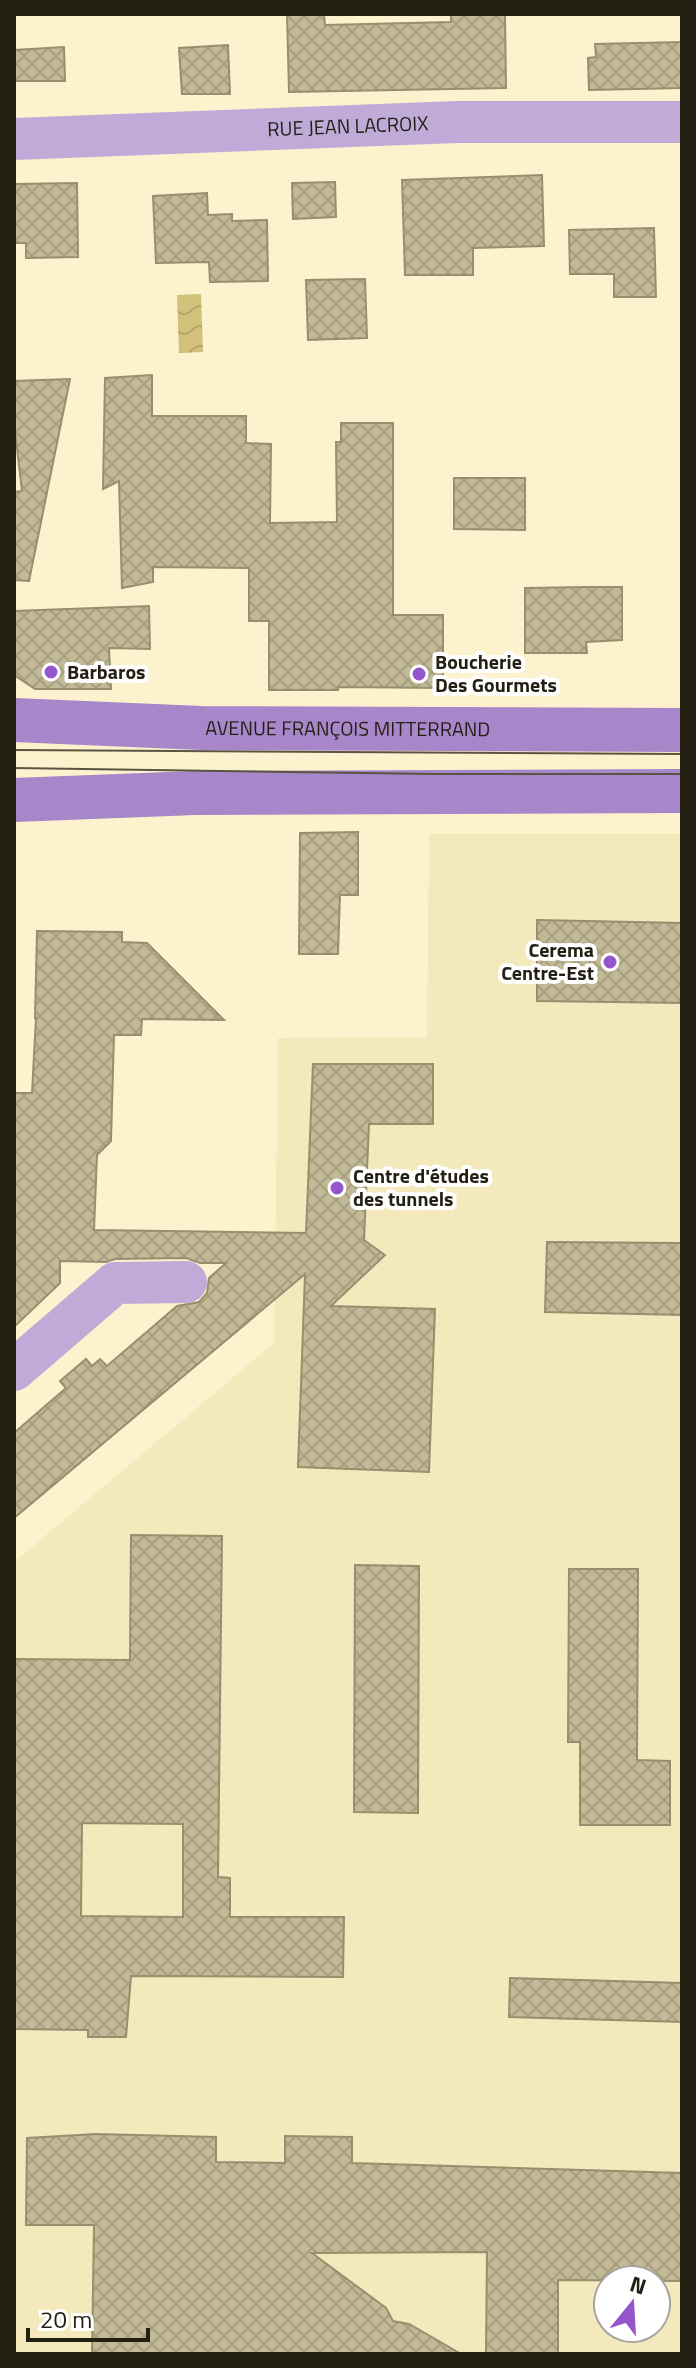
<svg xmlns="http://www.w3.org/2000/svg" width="696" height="2368" font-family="'Titillium Web',sans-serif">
<defs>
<pattern id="water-waves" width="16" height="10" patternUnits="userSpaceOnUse" patternTransform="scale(2)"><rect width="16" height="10" fill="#d2c17b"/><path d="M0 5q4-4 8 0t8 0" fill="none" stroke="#b4a569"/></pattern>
<pattern id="building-cross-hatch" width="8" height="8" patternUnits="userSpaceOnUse" patternTransform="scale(2)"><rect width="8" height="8" fill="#c2b996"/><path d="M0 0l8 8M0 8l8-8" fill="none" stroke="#a69f80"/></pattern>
</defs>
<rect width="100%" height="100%" fill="#fcf3ce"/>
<path fill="#f4e9bd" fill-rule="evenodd" d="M429 834H682V2354H14V1562L274 1343 278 1038 427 1037ZM608 2280H656V2328H608Z"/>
<polygon fill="url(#water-waves)" points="201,294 203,352 179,353 177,295"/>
<g fill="url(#building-cross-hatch)" stroke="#978f6d" stroke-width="2" fill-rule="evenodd">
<polygon points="287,14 324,14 325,25 451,22 451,14 505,14 506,88 289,92"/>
<polygon points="682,42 682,88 589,90 588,58 596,57 595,44"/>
<polygon points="228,45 230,94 182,94 179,48"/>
<polygon points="64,47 65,81 14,81 14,50"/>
<polygon points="542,175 544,246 473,248 473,275 405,275 402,180"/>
<polygon points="335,182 336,217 293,219 292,183"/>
<polygon points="77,183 78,257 26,258 26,243 14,243 14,184"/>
<polygon points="207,193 208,215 232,214 232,221 267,220 268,281 210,282 209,262 156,263 153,196"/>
<polygon points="654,228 656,297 614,297 614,274 570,274 569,230"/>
<polygon points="365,279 367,338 308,340 306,280"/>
<polygon points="152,375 152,416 246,416 246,443 271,444 270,523 337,522 336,442 341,442 341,423 393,423 393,615 443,615 443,688 338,687 338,690 269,690 269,621 249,621 249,568 153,567 153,582 122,588 119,481 103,489 105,378"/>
<polygon points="70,379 29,581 14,580 14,492 22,491 14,423 14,381"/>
<polygon points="454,478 525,478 525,530 454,529"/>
<polygon points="587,587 622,587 622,640 586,642 587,653 525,653 525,588"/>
<polygon points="149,606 150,649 109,648 111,689 35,689 14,675 14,611"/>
<polygon points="358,832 358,895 340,895 338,954 299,954 300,833"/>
<polygon points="537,920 682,923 682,1003 537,1001"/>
<polygon points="37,931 122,932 122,942 147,943 224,1020 142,1019 141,1035 114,1035 111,1141 97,1155 94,1230 306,1233 313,1064 433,1064 433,1124 369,1124 364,1240 385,1255 331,1306 435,1309 429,1472 298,1467 305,1274 14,1518 14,1433 66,1388 60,1381 86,1359 92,1366 100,1359 107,1366 177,1306 199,1302 207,1293 209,1278 226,1263 200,1263 186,1258 115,1259 106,1262 60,1261 60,1283 14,1327 14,1093 32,1093 36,1018 35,1018"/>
<polygon points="547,1242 682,1243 682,1315 545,1312"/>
<path d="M131 1535 222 1536 218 1877 230 1878V1917H344L343 1977 131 1976 126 2037H88V2030L14 2029V1659L130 1660ZM82 1823 183 1824V1917L81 1916Z"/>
<polygon points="355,1565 419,1566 418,1813 354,1812"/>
<polygon points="569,1569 638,1569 637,1760 670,1761 670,1825 580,1825 580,1742 568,1742"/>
<polygon points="510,1978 682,1983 682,2022 509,2017"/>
<polygon points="96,2134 216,2137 216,2162 285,2163 285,2136 352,2137 352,2163 682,2173 682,2281 558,2280 558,2354 486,2354 487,2252 312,2253 386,2308 393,2321 409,2324 461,2354 92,2354 94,2225 26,2225 27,2138"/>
</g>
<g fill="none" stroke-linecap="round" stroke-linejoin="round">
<g stroke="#c0aad8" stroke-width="42">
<path id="s1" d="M14 139 457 122H682"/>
<polyline points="14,1370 115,1283 186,1282"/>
</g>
<g stroke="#a786c9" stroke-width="44">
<path id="s2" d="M14 720 201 728 682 730"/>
<polyline points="14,800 195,793 682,791"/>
</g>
<g stroke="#5a5542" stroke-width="2">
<polyline points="14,750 682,754"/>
<polyline points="14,768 435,774 682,774"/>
</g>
</g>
<g fill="#9556cc" stroke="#fff" stroke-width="3">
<circle cx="51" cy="672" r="8"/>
<circle cx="419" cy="674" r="8"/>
<circle cx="610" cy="962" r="8"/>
<circle cx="337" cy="1188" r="8"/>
</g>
<g text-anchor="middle" stroke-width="8" stroke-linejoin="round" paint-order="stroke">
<g font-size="20" fill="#231f12" stroke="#fff">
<text dy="7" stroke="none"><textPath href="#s1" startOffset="334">RUE JEAN LACROIX</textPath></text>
<text dy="7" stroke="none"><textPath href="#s2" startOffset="334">AVENUE FRANÇOIS MITTERRAND</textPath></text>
</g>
<g font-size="20" font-weight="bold" fill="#231f12" stroke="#fff" text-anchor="start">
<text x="435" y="669">Boucherie<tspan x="435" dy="23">Des Gourmets</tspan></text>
<text x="67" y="679">Barbaros</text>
<text x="594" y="957" text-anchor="end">Cerema<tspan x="594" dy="23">Centre-Est</tspan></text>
<text x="353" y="1183">Centre d'études<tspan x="353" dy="23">des tunnels</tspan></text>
</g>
</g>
<rect width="696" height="2368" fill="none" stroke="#231f12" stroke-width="32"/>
<g transform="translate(632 2304) rotate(18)"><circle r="38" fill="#ffffff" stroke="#a7a5a0" stroke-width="2"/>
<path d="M0-6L14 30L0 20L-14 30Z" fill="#9556cc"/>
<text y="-12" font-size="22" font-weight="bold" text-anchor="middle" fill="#231f12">N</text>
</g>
<path d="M28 2328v12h120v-12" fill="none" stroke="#231f12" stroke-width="4"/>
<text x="40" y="2328" font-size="24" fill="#231f12" stroke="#ffffff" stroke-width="6" paint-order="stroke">20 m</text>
</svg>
